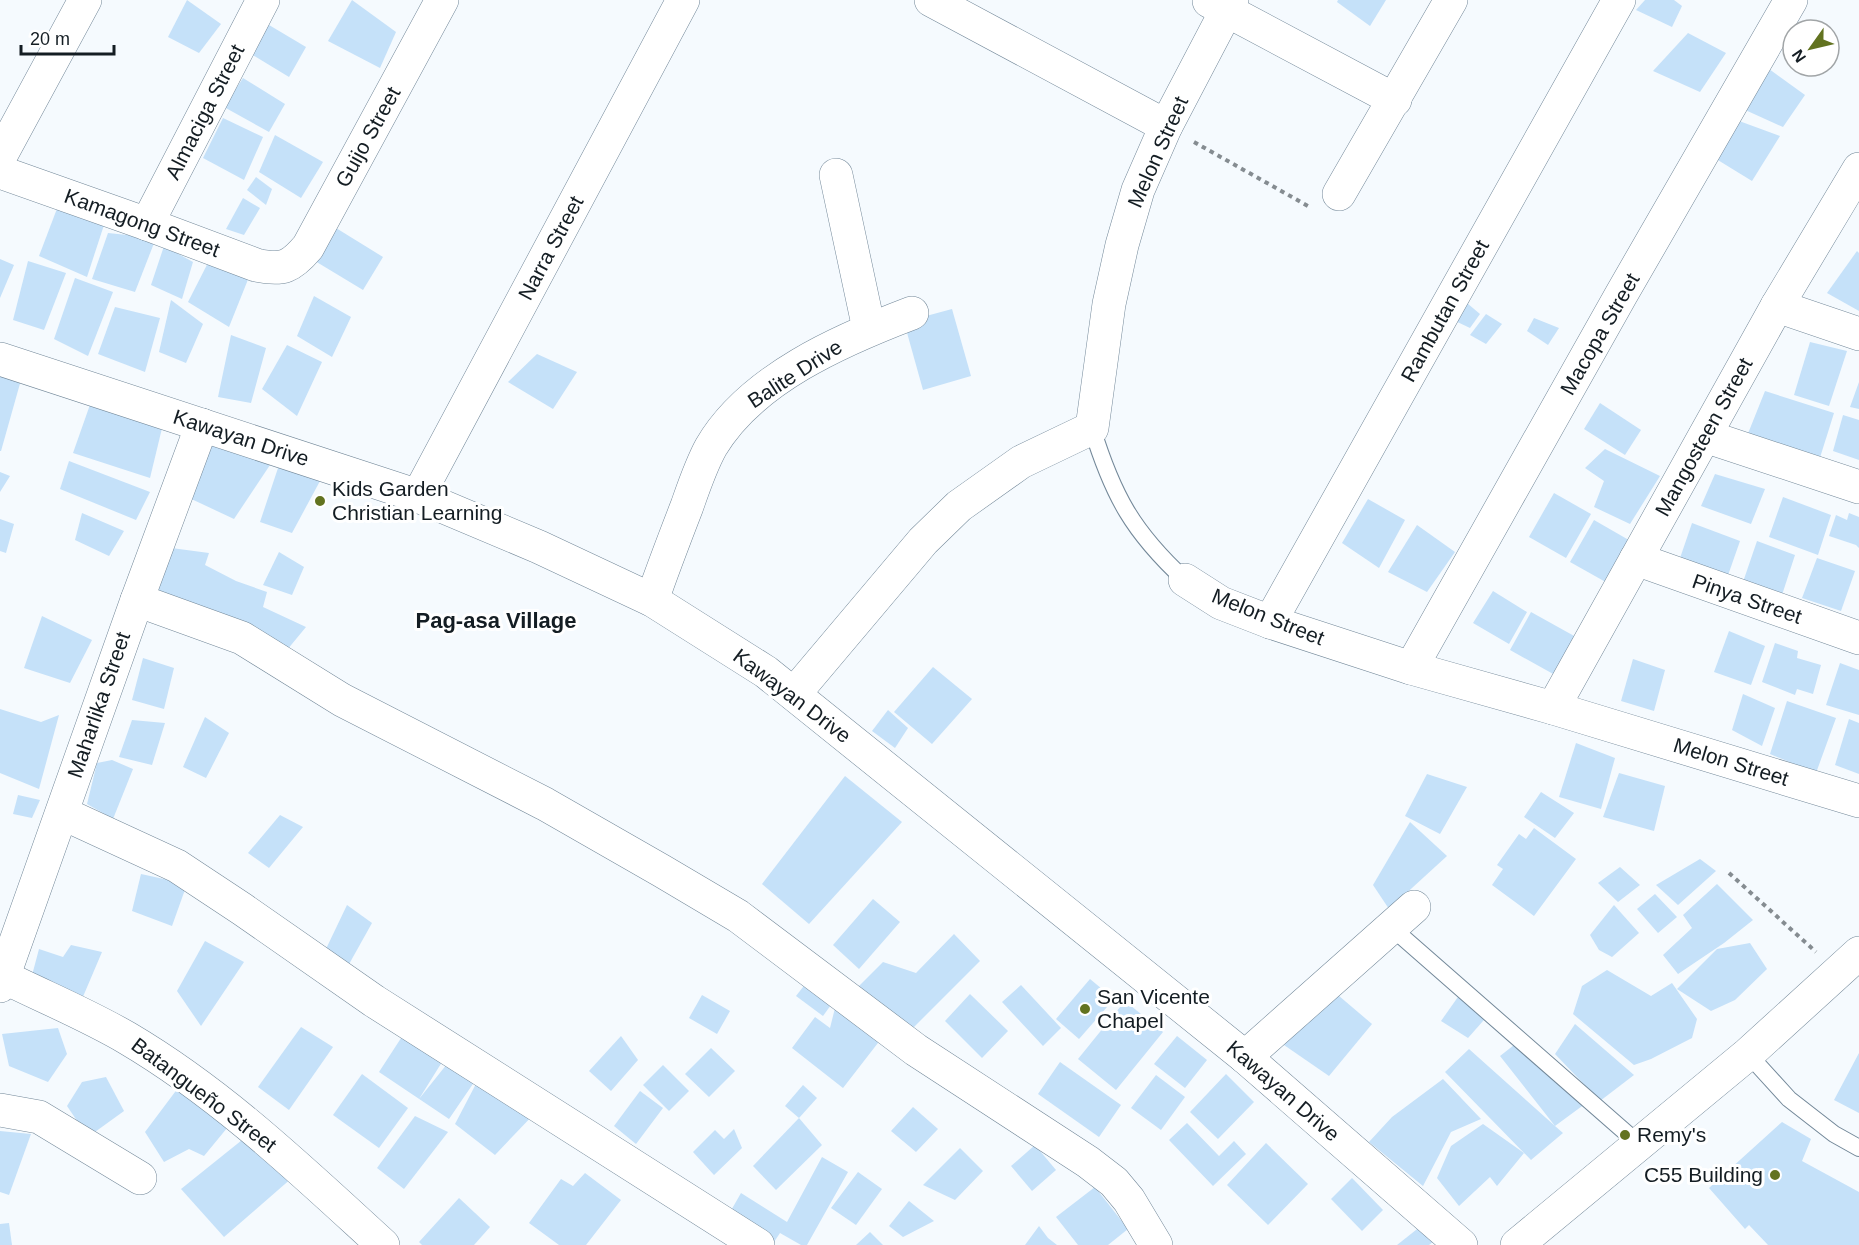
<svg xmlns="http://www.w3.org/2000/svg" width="1859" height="1245" font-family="Helvetica,sans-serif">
<rect width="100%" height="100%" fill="#f5fafe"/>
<g fill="#c5e1f9">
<polygon points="187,0 221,24 199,53 168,37"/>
<polygon points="352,0 396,32 380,68 328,41"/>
<polygon points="1338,0 1386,0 1370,26 1337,2"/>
<polygon points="1645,0 1674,0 1682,6 1672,27 1636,10"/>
<polygon points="264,22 306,47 289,77 251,54"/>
<polygon points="1688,33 1726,53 1700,92 1653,71"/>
<polygon points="1765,66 1805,95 1783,127 1743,109"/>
<polygon points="243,78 285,104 269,132 224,107"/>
<polygon points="223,118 263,137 244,180 203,158"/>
<polygon points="1731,118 1780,136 1752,181 1708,154"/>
<polygon points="275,135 323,162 301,198 259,172"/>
<polygon points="256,177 272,189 266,205 247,190"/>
<polygon points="243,198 260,208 244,235 226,229"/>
<polygon points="58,206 104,225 87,277 39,256"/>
<polygon points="336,228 383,257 363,290 315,261"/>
<polygon points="108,233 156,238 135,292 92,279"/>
<polygon points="164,246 193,262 182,299 151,285"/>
<polygon points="1857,251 1859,253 1859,311 1827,293"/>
<polygon points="213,253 249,277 229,327 188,302"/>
<polygon points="0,259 14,265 0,298"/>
<polygon points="28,261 66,273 44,330 13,320"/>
<polygon points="75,278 113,292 88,356 54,339"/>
<polygon points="314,296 351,317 332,357 297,336"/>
<polygon points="1461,298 1480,314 1470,328 1449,318"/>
<polygon points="171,300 203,324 186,363 159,352"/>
<polygon points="115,307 160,318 145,372 98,354"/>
<polygon points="952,309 971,376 923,390 904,322"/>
<polygon points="1486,314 1502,324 1486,344 1470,335"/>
<polygon points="1534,318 1559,328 1548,345 1527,331"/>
<polygon points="231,335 266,348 251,403 218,397"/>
<polygon points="1810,342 1847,351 1829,406 1794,395"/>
<polygon points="287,345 322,362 297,416 262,389"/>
<polygon points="537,354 577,372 553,409 508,382"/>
<polygon points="0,375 21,380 1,451 0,451"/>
<polygon points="1859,382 1859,409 1850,407"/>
<polygon points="1765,391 1834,413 1818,464 1745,441"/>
<polygon points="92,399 164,420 150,478 73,453"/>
<polygon points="1600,403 1641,430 1625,455 1584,429"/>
<polygon points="1843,415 1859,420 1859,460 1833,451"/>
<polygon points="213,440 272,462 234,519 185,496"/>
<polygon points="1605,449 1660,476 1630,524 1594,507 1604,481 1585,468"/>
<polygon points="69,461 150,492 136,520 60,489"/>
<polygon points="280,462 320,481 292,533 260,522"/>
<polygon points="0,472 10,476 0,492"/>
<polygon points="1715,474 1765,489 1751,524 1701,506"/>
<polygon points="1554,493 1591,514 1566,558 1529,537"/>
<polygon points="1783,497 1831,515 1818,555 1769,537"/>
<polygon points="1368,499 1405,520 1379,568 1342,543"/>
<polygon points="82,513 124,531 109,556 75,540"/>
<polygon points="1849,513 1859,517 1859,548 1856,545 1829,536 1836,515 1847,520"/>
<polygon points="0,519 14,524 6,553 0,551"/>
<polygon points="1594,520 1634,543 1611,585 1570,562"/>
<polygon points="1692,523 1740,541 1726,581 1678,564"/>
<polygon points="1417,525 1455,552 1427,592 1388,572"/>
<polygon points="1757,541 1795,555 1782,595 1743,582"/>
<polygon points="164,547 209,553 205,565 236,581 267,592 263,607 306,627 287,650 153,592"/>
<polygon points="279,552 304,567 292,595 263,585"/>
<polygon points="1817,558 1855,571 1841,611 1802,598"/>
<polygon points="1493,591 1527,612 1509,644 1473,623"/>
<polygon points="1531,612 1576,637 1555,675 1510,650"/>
<polygon points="42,616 92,640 70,683 24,668"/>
<polygon points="1729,631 1765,646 1751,685 1714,672"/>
<polygon points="1775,643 1798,651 1797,658 1821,665 1813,694 1797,689 1795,695 1762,682"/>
<polygon points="143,658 174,668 164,709 132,700"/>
<polygon points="1633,659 1665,670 1654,711 1621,701"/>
<polygon points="1840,663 1859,670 1859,715 1826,705"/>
<polygon points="933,667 972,699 932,744 894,712"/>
<polygon points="1743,694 1775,708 1762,746 1732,730"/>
<polygon points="1787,701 1836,718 1816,773 1770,754"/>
<polygon points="0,709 41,722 59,715 39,789 0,773"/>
<polygon points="888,710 908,728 895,748 872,731"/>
<polygon points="205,717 229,733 206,778 183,767"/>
<polygon points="1849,719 1859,723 1859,774 1835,765"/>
<polygon points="132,720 165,723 152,765 119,757"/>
<polygon points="1576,743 1615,758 1601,809 1559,797"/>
<polygon points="112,760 133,769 113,819 87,804 97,763"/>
<polygon points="1619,773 1665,786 1654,831 1603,817"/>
<polygon points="1427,774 1467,787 1440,834 1405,816"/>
<polygon points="845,776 902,822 809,924 762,884"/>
<polygon points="1541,792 1574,813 1555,838 1524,817"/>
<polygon points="18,795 40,800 32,818 13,814"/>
<polygon points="280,815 303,827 269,868 248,853"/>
<polygon points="1410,822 1447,856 1389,909 1373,885"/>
<polygon points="1534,828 1576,859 1534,916 1492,885 1503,869 1497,865 1519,834 1526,839"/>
<polygon points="1700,859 1716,871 1678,905 1656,885"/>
<polygon points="1620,867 1640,885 1618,902 1598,883"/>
<polygon points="141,874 187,884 172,926 132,911"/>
<polygon points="1717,884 1753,920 1724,943 1678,974 1663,955 1692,928 1683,915"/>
<polygon points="1655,894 1677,917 1658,933 1637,909"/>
<polygon points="873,899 900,922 859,969 833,945"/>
<polygon points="347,905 372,923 348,966 325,951"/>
<polygon points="1614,905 1639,933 1612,957 1599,950 1590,935"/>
<polygon points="954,934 980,961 904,1037 856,989 883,962 916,973"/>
<polygon points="205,941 244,962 201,1026 177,991"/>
<polygon points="1750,943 1767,969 1735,1000 1711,1011 1677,989 1717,949"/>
<polygon points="71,945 102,952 82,999 31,979 39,949 63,957"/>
<polygon points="1607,970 1651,996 1672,983 1697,1019 1692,1038 1651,1059 1634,1065 1573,1014 1582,986"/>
<polygon points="810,978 836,998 823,1016 796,996"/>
<polygon points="1090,979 1114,999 1079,1039 1056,1019"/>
<polygon points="1021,985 1061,1028 1043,1046 1002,1002"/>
<polygon points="1465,987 1491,1012 1468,1038 1441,1021"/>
<polygon points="1332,990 1372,1024 1329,1076 1284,1045"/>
<polygon points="970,994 1008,1031 982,1058 945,1021"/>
<polygon points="702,995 730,1011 717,1034 689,1018"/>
<polygon points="1125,1001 1163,1032 1116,1090 1078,1059"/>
<polygon points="836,1004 881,1039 843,1088 792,1048 815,1017 830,1028"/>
<polygon points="1575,1024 1634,1075 1600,1101 1555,1054"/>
<polygon points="301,1027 333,1047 289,1110 258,1087"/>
<polygon points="58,1028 67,1054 48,1082 9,1066 2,1034"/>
<polygon points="405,1032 447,1054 419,1099 451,1059 479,1075 449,1119 379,1072"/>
<polygon points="621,1036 638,1060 611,1091 589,1071"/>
<polygon points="1177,1036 1207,1060 1185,1088 1154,1064"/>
<polygon points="1523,1038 1589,1101 1555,1126 1563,1133 1531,1160 1445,1072 1469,1049 1555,1126 1500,1056"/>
<polygon points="711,1048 735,1071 709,1097 685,1074"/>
<polygon points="1859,1053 1859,1113 1834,1100"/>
<polygon points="1060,1062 1121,1105 1099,1137 1038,1094"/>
<polygon points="663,1065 689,1091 669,1111 643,1085"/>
<polygon points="362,1074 408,1108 379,1148 333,1115"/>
<polygon points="1226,1074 1254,1102 1218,1139 1190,1112"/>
<polygon points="1156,1075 1185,1097 1161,1130 1131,1108"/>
<polygon points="106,1077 124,1111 88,1137 67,1106 82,1082"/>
<polygon points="1443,1079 1481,1119 1451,1132 1423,1186 1369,1142 1392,1117"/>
<polygon points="478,1080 536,1112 495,1155 455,1124"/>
<polygon points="803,1085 817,1098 799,1118 785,1106"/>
<polygon points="178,1088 232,1122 204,1156 189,1149 164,1162 145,1132"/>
<polygon points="640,1091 663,1108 636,1144 614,1126"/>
<polygon points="913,1107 938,1129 916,1152 891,1131"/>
<polygon points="415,1116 448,1132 404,1189 377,1168"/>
<polygon points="799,1118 822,1145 776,1190 753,1166"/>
<polygon points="1782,1122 1811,1139 1802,1161 1859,1192 1859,1245 1768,1245 1749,1225 1745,1229 1709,1188"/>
<polygon points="1187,1123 1219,1156 1234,1141 1246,1154 1213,1186 1169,1140"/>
<polygon points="1483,1124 1524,1153 1497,1186 1490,1177 1459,1206 1437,1178 1451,1146"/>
<polygon points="734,1129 742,1148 714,1175 693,1152 715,1130 724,1139"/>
<polygon points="0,1131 31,1134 9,1195 0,1192"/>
<polygon points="247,1136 293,1177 224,1237 181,1189"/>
<polygon points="1266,1143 1308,1184 1268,1225 1227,1185"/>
<polygon points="1035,1145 1056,1170 1032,1191 1011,1166"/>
<polygon points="960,1148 983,1171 955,1200 923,1185"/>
<polygon points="822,1157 848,1172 807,1245 801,1245 780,1233 774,1242 729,1214 741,1193 787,1222"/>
<polygon points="858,1172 882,1189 856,1225 831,1208"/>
<polygon points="585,1173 621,1200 586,1245 559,1245 529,1223 561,1179 573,1186"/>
<polygon points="1352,1178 1383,1210 1362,1231 1331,1199"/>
<polygon points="1095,1187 1128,1229 1108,1245 1078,1245 1056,1217"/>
<polygon points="459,1198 490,1227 474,1245 422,1245 419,1242"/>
<polygon points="909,1201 934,1221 903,1237 889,1226"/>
<polygon points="9,1223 12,1245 0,1245 0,1224"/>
<polygon points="1039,1226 1048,1238 1057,1245 1025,1245"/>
<polygon points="1421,1226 1434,1241 1429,1245 1397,1245"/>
<polygon points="870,1232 883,1245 856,1245"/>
</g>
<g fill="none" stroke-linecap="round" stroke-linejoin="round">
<g stroke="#738899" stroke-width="18">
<g id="lane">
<path d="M1092 428C1113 496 1133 532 1185 580"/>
<polyline points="1391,927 1640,1145"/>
<polyline points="1748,1054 1789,1099 1834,1134 1859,1148"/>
</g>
</g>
<g stroke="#738899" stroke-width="34">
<g id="street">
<polyline points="931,0 1166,126"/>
<polyline points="1209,1 1395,100"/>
<polyline points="0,157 85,0"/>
<path d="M0 172 147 224 256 265C283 271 291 267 308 247L442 0"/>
<polyline points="836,175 869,329"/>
<polyline points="1339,194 1451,0"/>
<polyline points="147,224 263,0"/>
<polyline points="1777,306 1859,334"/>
<polyline points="1705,436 1859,487"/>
<polyline points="418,496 683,0"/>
<polyline points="1636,559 1859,638"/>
<polyline points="1185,580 1221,603 1270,622 1411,668 1553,708 1859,801"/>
<polyline points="137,600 242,638 342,700 545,804 662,871 738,916 916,1050 1088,1162 1114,1182 1129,1200 1156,1245"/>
<path d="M652 600C663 568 675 537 687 506 694 486 701 465 711 447 751 379 841 340 912 313"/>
<polyline points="1270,622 1619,0"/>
<polyline points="1411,668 1621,295 1791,0"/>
<polyline points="794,694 923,541 959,506 1021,462 1092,428 1109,304 1122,245 1138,190 1166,126 1232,0"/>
<polyline points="1553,708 1777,306 1859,169"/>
<polyline points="62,813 177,866 242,909 374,1001 758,1245"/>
<path d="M4 977C44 997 88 1015 127 1038 222 1094 302 1171 383 1245"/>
<polyline points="0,986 137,600 202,425"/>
<polyline points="1245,1057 1414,907"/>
<polyline points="0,1110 39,1117 140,1178"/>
</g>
</g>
<g stroke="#738899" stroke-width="34">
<g id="secondary">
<polyline points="0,359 418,496 539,547 652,600 766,672 1245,1057 1461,1245"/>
<polyline points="1517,1245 1748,1054 1859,953"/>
</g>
</g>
<g stroke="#858c91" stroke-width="4" stroke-dasharray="4.5 4.5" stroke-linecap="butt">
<polyline points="1194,142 1308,206"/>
<polyline points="1729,873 1816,952"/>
</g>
<use href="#lane" stroke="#fff" stroke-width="16"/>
<use href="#street" stroke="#fff" stroke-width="33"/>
<use href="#secondary" stroke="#fff" stroke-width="33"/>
</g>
<g fill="#627320" stroke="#fff" stroke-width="2">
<circle cx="320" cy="501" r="6"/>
<circle cx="1085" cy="1009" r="6"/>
<circle cx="1625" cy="1135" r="6"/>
<circle cx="1775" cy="1175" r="6"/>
</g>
<g text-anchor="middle" stroke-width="6" stroke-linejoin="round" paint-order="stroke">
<g font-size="21" fill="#141d23" stroke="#fff">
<text transform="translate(205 112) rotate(-63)" y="7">Almaciga Street</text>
<text transform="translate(368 137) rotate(-61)" y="7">Guijo Street</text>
<text transform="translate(1158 152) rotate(-66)" y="7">Melon Street</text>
<text transform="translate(142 223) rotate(20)" y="7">Kamagong Street</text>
<text transform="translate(551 248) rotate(-62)" y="7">Narra Street</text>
<text transform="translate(1445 311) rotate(-61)" y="7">Rambutan Street</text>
<text transform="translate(1600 334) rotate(-60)" y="7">Macopa Street</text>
<text transform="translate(795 374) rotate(-33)" y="7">Balite Drive</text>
<text transform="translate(1704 437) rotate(-61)" y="7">Mangosteen Street</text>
<text transform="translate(241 438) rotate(18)" y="7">Kawayan Drive</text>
<text transform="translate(1747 599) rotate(19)" y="7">Pinya Street</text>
<text transform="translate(1268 617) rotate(22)" y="7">Melon Street</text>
<text transform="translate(792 696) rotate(37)" y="7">Kawayan Drive</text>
<text transform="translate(99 705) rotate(-71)" y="7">Maharlika Street</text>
<text transform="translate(1731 762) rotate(17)" y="7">Melon Street</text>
<text transform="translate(1283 1091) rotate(41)" y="7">Kawayan Drive</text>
<text transform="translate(204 1095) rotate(37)" y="7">Batangueño Street</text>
</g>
<g font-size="21" fill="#141d23" stroke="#fff" text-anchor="start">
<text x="332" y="496">Kids Garden<tspan x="332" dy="24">Christian Learning</tspan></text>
<text x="1097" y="1004">San Vicente<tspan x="1097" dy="24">Chapel</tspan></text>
<text x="1637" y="1142">Remy's</text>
<text x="1763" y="1182" text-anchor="end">C55 Building</text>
</g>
<g font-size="22" font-weight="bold" fill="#141d23" stroke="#fff">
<text x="496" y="628">Pag-asa Village</text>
</g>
</g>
<g transform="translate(1811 48) rotate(236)"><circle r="28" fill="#ffffff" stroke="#a1a5a7" stroke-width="1.5"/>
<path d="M0-4.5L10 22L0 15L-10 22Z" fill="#627320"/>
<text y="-9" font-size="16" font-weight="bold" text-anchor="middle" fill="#141d23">N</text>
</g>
<path d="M21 45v9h93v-9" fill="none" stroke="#141d23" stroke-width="3"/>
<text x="30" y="45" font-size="18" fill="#141d23" stroke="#ffffff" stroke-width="4.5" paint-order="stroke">20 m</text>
</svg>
